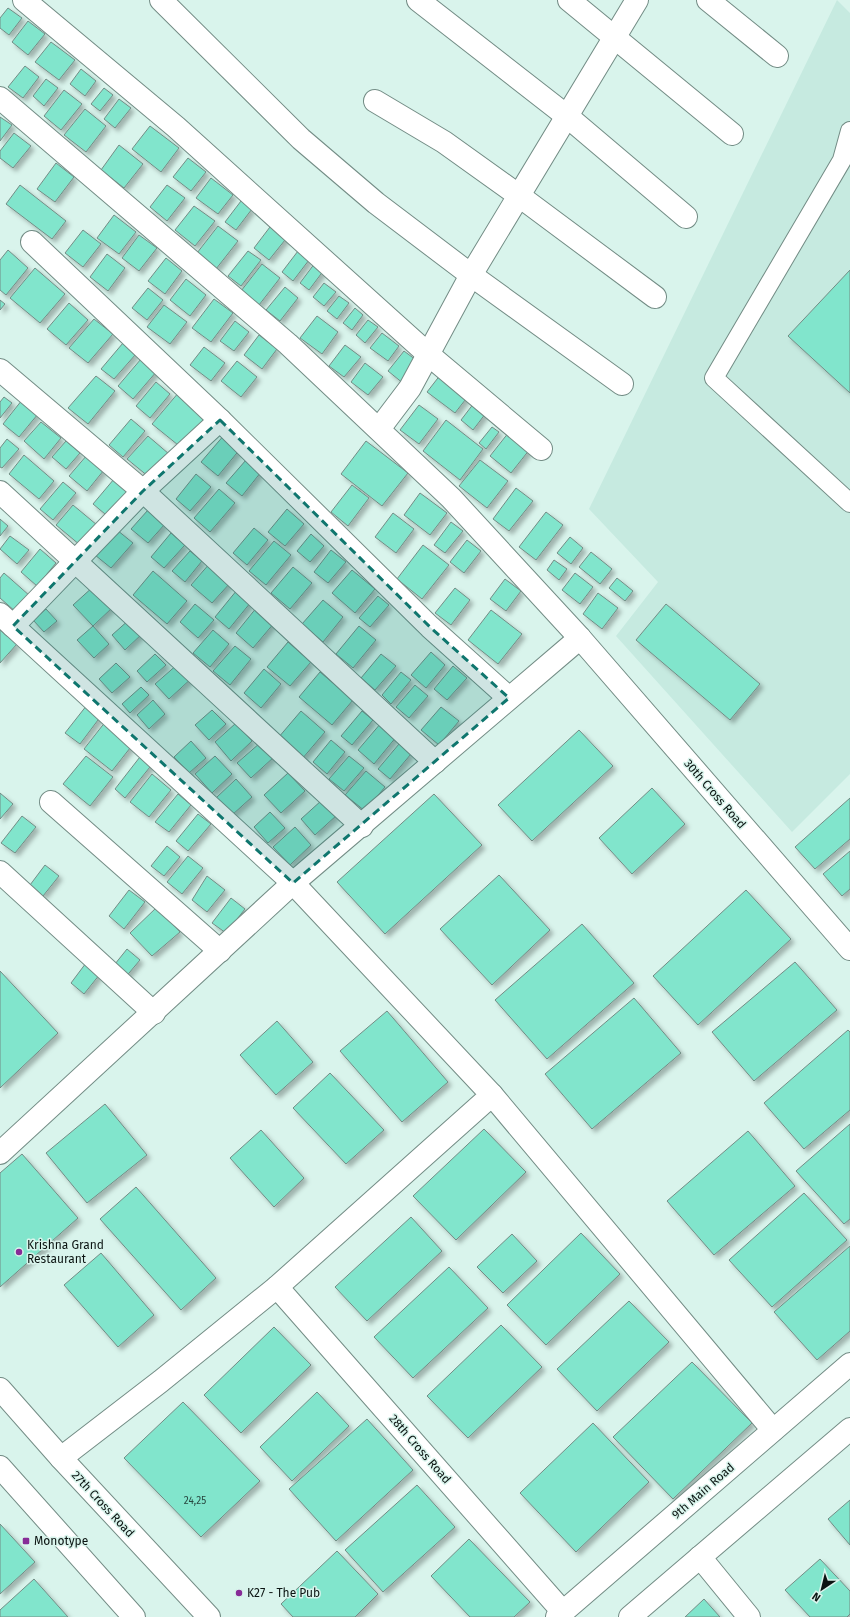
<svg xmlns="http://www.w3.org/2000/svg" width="850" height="1617" font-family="'Fira Sans',sans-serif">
<defs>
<filter id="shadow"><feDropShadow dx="3.5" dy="3.5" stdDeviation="2" flood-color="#0004"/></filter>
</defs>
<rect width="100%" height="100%" fill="#d9f4ec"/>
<polygon fill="#c6eae0" points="837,0 850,13 850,774 792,832 616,636 658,582 589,509"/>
<g fill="#81e5cc" stroke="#738c85" filter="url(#shadow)">
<polygon points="8,8 22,18 9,35 0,28 0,18"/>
<polygon points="28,21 45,34 28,55 12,42"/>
<polygon points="51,42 75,60 59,80 35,62"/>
<polygon points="25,66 39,77 23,98 8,87"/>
<polygon points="81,69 96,81 85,96 70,84"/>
<polygon points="46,79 58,88 44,106 33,96"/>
<polygon points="104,88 113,95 100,111 91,104"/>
<polygon points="64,90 82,104 61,130 44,116"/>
<polygon points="119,99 131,108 115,128 104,119"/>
<polygon points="85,109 106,126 86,152 64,135"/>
<polygon points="0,117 12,125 0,141"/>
<polygon points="150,126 179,148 161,172 132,149"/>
<polygon points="14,133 31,146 13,168 0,158 0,151"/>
<polygon points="119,145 143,164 124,188 101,170"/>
<polygon points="188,158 206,172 191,191 173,177"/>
<polygon points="56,163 74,177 55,202 37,189"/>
<polygon points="211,178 233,195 218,214 196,198"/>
<polygon points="20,185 66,221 52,239 6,204"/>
<polygon points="167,185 185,198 167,221 150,207"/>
<polygon points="241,201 252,209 236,230 225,222"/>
<polygon points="194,206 215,221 195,246 175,230"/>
<polygon points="114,215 136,232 119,254 97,238"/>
<polygon points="273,223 289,235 269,260 254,248"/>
<polygon points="218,226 238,241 216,269 197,253"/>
<polygon points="83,230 101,244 83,267 65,253"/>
<polygon points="139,235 157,248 139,271 122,258"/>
<polygon points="8,250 28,268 6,295 0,290 0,260"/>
<polygon points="248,251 261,260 241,286 228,276"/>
<polygon points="298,251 309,260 293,281 282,272"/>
<polygon points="107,254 125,268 108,291 90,277"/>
<polygon points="166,258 182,271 165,294 148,281"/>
<polygon points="315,263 324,270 309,290 300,283"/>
<polygon points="262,264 280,278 259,305 241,291"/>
<polygon points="35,268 65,294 40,323 10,298"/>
<polygon points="850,270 850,393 788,336"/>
<polygon points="186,279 206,295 190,316 170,300"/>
<polygon points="324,283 336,292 324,306 313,297"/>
<polygon points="285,287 298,298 280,321 266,310"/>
<polygon points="148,288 163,300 147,320 132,308"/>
<polygon points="339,296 349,303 337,319 327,311"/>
<polygon points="214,299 233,313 211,342 192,328"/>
<polygon points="0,300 5,304 0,310"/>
<polygon points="69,303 88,320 66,345 47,329"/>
<polygon points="164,305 187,322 170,344 147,327"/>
<polygon points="355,308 363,315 352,330 343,323"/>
<polygon points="317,316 338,332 322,354 300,338"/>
<polygon points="94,319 113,334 88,363 69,348"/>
<polygon points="368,320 378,327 365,343 356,335"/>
<polygon points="235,321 249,332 234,351 220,341"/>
<polygon points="382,333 399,346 388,361 370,348"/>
<polygon points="259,335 277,349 262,369 244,355"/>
<polygon points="123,343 136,354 114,379 101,369"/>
<polygon points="345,345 361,357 344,377 329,366"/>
<polygon points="204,347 225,363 211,381 190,365"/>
<polygon points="404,351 420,363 404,384 388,371"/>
<polygon points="141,359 157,371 133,399 118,386"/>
<polygon points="237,361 257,377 241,397 221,381"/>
<polygon points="365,363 383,377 368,395 351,382"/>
<polygon points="441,374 469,395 455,413 427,392"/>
<polygon points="96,376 115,391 88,424 68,408"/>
<polygon points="156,382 170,394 150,418 136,406"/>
<polygon points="179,392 210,417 183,449 152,424"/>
<polygon points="4,397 12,403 0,418 0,402"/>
<polygon points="22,400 38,414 19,437 3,424"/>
<polygon points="474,403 486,413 473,430 461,420"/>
<polygon points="419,405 438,419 419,444 400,430"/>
<polygon points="131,419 145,431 123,457 109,445"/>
<polygon points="446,420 483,449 460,480 423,451"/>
<polygon points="41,422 61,438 44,459 24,441"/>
<polygon points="492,427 499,432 486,449 479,443"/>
<polygon points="509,432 530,449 511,473 490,456"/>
<polygon points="225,434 241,448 218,476 201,462"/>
<polygon points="148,436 169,454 149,477 127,459"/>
<polygon points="7,439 19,449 2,468 0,467 0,448"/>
<polygon points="66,441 80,453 66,469 52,457"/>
<polygon points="366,441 408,473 382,506 341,474"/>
<polygon points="24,455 54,481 39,499 9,474"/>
<polygon points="87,455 104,470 87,491 69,476"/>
<polygon points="246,460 261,472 242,496 226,483"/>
<polygon points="480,460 508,481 487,508 459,486"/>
<polygon points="196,474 211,487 190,511 176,499"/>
<polygon points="114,479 132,494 111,519 93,504"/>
<polygon points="63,482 76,493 53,520 40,509"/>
<polygon points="352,485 369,498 348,526 331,512"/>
<polygon points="516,488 533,501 509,531 493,519"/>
<polygon points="219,489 235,503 210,532 194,518"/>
<polygon points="420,493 447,513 430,535 404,515"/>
<polygon points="73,505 97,525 80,545 56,525"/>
<polygon points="287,509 304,524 285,546 268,532"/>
<polygon points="148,510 165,524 148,543 131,529"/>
<polygon points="546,512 563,525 536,560 519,547"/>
<polygon points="393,513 414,529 396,553 375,537"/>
<polygon points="0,519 8,526 0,536"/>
<polygon points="451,522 463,531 445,553 434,545"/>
<polygon points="254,528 268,540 247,565 233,553"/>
<polygon points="117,530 133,543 111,568 95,555"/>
<polygon points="171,533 185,545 164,568 151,557"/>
<polygon points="311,534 324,546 310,562 297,551"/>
<polygon points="10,536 29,550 17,564 0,549"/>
<polygon points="570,537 583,548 571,564 557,553"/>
<polygon points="467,540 481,551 464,573 450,562"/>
<polygon points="274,541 291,555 266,585 249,571"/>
<polygon points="423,545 449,565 422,599 397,579"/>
<polygon points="40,549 56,563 37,586 21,572"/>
<polygon points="331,550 346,562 328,583 314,572"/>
<polygon points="190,551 202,561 185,582 172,571"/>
<polygon points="591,552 612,569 600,584 579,567"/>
<polygon points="554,560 567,569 559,580 547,570"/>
<polygon points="210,563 231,582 212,603 191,585"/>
<polygon points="293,567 312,583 290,609 271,593"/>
<polygon points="352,570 375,589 355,613 332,593"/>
<polygon points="153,571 187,601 167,624 133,595"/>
<polygon points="4,573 30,596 16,612 0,598 0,578"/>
<polygon points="575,573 593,587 580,604 562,590"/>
<polygon points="617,578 633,591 625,601 609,588"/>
<polygon points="505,579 521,591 506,611 490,599"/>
<polygon points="94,586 113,607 93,626 73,605"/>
<polygon points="455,588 470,600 451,625 435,613"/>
<polygon points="237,590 251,602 229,629 215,617"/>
<polygon points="598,593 618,608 602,629 583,614"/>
<polygon points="378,596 389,605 370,627 359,618"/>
<polygon points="323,600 343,617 323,642 302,624"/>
<polygon points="195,604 214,620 198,638 180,622"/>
<polygon points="666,604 760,684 730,720 636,640"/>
<polygon points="257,607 275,622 253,648 236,633"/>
<polygon points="46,609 57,621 44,632 33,620"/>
<polygon points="491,610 522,634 498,664 468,640"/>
<polygon points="130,619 143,633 125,650 112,635"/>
<polygon points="93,626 109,644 94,658 77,640"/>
<polygon points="359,626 376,640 353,668 336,654"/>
<polygon points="0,630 17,644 0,663"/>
<polygon points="213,630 229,644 210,667 193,653"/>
<polygon points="288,642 311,662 290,686 267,667"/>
<polygon points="235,646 251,659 230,685 213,671"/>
<polygon points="431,652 445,665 426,688 411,675"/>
<polygon points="155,654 166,665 147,682 137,671"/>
<polygon points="381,654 396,666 375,690 361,678"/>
<polygon points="116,663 130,677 112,693 99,679"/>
<polygon points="179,663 193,677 169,699 155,684"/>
<polygon points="453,666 467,678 447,700 434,689"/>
<polygon points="264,669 281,684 261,708 244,693"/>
<polygon points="320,672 353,700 332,725 299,697"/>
<polygon points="401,672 411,680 391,704 382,695"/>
<polygon points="415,685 428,696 409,718 396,707"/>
<polygon points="141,687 149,695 130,713 122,704"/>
<polygon points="153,700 165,714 149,729 137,715"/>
<polygon points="87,705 101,716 80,744 65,733"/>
<polygon points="441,707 459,721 439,745 421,730"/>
<polygon points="212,710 226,724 209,740 195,725"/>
<polygon points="301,711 325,732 302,759 278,738"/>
<polygon points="362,711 373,720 352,745 341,736"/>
<polygon points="106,721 134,743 112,771 84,749"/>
<polygon points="236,723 252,741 231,761 215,742"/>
<polygon points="381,723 397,736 374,764 358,750"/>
<polygon points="579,730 613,766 532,841 498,805"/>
<polygon points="331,740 345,752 327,774 313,762"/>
<polygon points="191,741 206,758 189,773 174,757"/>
<polygon points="260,743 274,757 251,778 237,763"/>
<polygon points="399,744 411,754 390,779 378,769"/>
<polygon points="143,753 154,762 125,798 115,789"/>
<polygon points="86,756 113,777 90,806 63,784"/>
<polygon points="215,756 232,774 212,793 195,774"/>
<polygon points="349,756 364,768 344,791 329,779"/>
<polygon points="366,771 385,787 365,811 345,795"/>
<polygon points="288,773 305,791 281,813 264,795"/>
<polygon points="152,774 171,790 149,817 130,802"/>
<polygon points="236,779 252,797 232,815 216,798"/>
<polygon points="652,788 685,824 632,874 599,838"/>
<polygon points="0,793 13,804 0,819"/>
<polygon points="178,794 191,805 169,832 155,822"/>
<polygon points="434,794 482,845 385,934 337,882"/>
<polygon points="850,798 850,839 815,869 795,847"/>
<polygon points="322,800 337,815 315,835 301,819"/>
<polygon points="270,812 285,828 268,843 254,827"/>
<polygon points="198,814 211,824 188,851 176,841"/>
<polygon points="22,816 36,827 15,853 1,843"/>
<polygon points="295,827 311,845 290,865 273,847"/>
<polygon points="167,846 180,857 164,876 151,866"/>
<polygon points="850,851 850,889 842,896 823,874"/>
<polygon points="188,856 203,868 182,894 167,882"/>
<polygon points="45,865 59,876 43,896 30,885"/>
<polygon points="499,875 550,930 492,985 440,929"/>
<polygon points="207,876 225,890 207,912 192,900"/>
<polygon points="129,890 145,902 124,929 109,916"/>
<polygon points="746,890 791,939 698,1025 653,976"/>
<polygon points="231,898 245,909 226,933 212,923"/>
<polygon points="157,907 180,932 152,956 130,933"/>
<polygon points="582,924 634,983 547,1059 495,1000"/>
<polygon points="127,949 140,960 124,979 111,969"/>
<polygon points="795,962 837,1010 754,1081 712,1032"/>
<polygon points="86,963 100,974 84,994 71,983"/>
<polygon points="0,971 58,1033 0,1088"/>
<polygon points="634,998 681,1053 592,1129 545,1074"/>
<polygon points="387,1011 448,1082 402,1122 340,1051"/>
<polygon points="277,1021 313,1062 276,1095 240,1055"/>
<polygon points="848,1030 850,1032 850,1110 804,1149 764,1103"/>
<polygon points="330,1073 384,1130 346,1164 293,1108"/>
<polygon points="105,1104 147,1155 87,1203 46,1153"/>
<polygon points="850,1124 850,1219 844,1224 796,1171"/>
<polygon points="484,1129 526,1172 456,1240 413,1196"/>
<polygon points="261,1130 304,1178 274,1207 230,1158"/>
<polygon points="748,1131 795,1186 714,1255 667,1201"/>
<polygon points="22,1154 78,1218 0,1287 0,1173"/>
<polygon points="136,1187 216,1278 181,1310 100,1219"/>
<polygon points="804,1193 847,1240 772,1307 729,1260"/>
<polygon points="411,1217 442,1251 367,1321 335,1287"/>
<polygon points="581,1233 620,1274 546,1345 507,1305"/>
<polygon points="512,1234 537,1261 503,1293 477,1267"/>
<polygon points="850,1246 850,1331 817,1360 774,1312"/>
<polygon points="101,1253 154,1315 118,1347 64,1285"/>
<polygon points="449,1267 488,1308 413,1378 374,1337"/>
<polygon points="629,1301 669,1342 597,1411 557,1369"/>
<polygon points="501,1325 542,1367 468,1438 427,1396"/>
<polygon points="274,1327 311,1365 241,1433 204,1395"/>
<polygon points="692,1362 752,1423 673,1499 613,1437"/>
<polygon points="317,1392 349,1426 292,1481 260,1447"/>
<polygon points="183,1402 260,1481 201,1537 124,1458"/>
<polygon points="367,1419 413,1470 336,1541 289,1489"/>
<polygon points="593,1423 649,1482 576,1552 520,1493"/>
<polygon points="417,1485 455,1527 383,1592 345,1550"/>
<polygon points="850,1500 850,1545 828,1519"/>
<polygon points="0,1524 35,1562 0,1594"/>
<polygon points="469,1539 530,1602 514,1617 470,1617 431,1576"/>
<polygon points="337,1551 378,1594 355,1617 293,1617 281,1604"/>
<polygon points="820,1559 850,1591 850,1614 847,1617 810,1617 785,1590"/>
<polygon points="34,1579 68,1617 0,1617 0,1610"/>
<polygon points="704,1599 720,1617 685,1617"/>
</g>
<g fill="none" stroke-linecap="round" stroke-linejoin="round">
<g stroke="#738c85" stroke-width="20">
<polyline id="lane" points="850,131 842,160 714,378 850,503"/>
</g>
<g stroke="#738c85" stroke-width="24">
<g id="street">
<polyline points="24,0 176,127 429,355 541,449"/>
<polyline points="161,0 301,139 376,203 471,275 622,384"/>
<polyline points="418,0 568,117 686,217"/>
<polyline points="569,0 732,134"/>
<polyline points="708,0 777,56"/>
<polyline points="0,98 288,344 451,498 580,638 850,949"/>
<polyline points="375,101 444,142 518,195 655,297"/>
<polyline points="32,242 220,420 430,627 509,698"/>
<polyline points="0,370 143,491 435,762"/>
<polyline points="379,429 410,388 471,275 637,0"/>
<polyline points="0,492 362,826"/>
<polyline points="0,614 293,883 492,1095 277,1287 161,1381 61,1458"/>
<polyline points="13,626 143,491 220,420"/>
<polyline points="51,802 220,951"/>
<polyline points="0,872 154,1013"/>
<polyline points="492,1095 773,1430"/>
<polyline points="0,1153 293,883 580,638"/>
<polyline points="277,1287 563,1612"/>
<polyline points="700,1557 749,1617"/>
</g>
</g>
<g stroke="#738c85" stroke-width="24">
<g id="secondary">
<polyline points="0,1389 61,1458 209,1617"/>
<polyline points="0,1467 134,1617"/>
<polyline points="557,1617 850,1364"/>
<polyline points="630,1617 850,1429"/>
</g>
</g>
<use href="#lane" stroke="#fff" stroke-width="18"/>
<use href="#street" stroke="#fff" stroke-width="22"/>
<use href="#secondary" stroke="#fff" stroke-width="22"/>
</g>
<path fill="#0f766e" fill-opacity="0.2" stroke="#0f766e" stroke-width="3" stroke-dasharray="8 5" stroke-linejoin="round" d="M220 420 430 627 509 698 293 883 13 626 143 491Z"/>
<g fill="#872b97" stroke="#d9f4ec" stroke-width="1.5">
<circle cx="19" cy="1252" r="4"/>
<rect x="22" y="1537" width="8" height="8" rx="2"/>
<circle cx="239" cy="1593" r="4"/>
</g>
<g text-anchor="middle" stroke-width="3" stroke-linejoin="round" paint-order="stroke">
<g font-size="10" fill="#284840">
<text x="195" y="1504">24,25</text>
</g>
<g font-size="12" fill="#0b1412" stroke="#d9f4ec">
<text transform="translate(715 794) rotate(49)" y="4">30th Cross Road</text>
<text transform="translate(420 1449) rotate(49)" y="4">28th Cross Road</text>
<text transform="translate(703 1491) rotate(-41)" y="4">9th Main Road</text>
<text transform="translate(103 1504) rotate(47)" y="4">27th Cross Road</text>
</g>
<g font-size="12" fill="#0b1412" stroke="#d9f4ec" text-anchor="start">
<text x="27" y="1249">Krishna Grand<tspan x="27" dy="14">Restaurant</tspan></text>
<text x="34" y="1545">Monotype</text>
<text x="247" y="1597">K27 - The Pub</text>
</g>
</g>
<g transform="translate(822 1589) rotate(215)" stroke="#d9f4ec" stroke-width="3" paint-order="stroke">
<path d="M0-3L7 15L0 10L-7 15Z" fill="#0b1412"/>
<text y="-6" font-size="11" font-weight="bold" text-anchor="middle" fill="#0b1412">N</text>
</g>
</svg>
